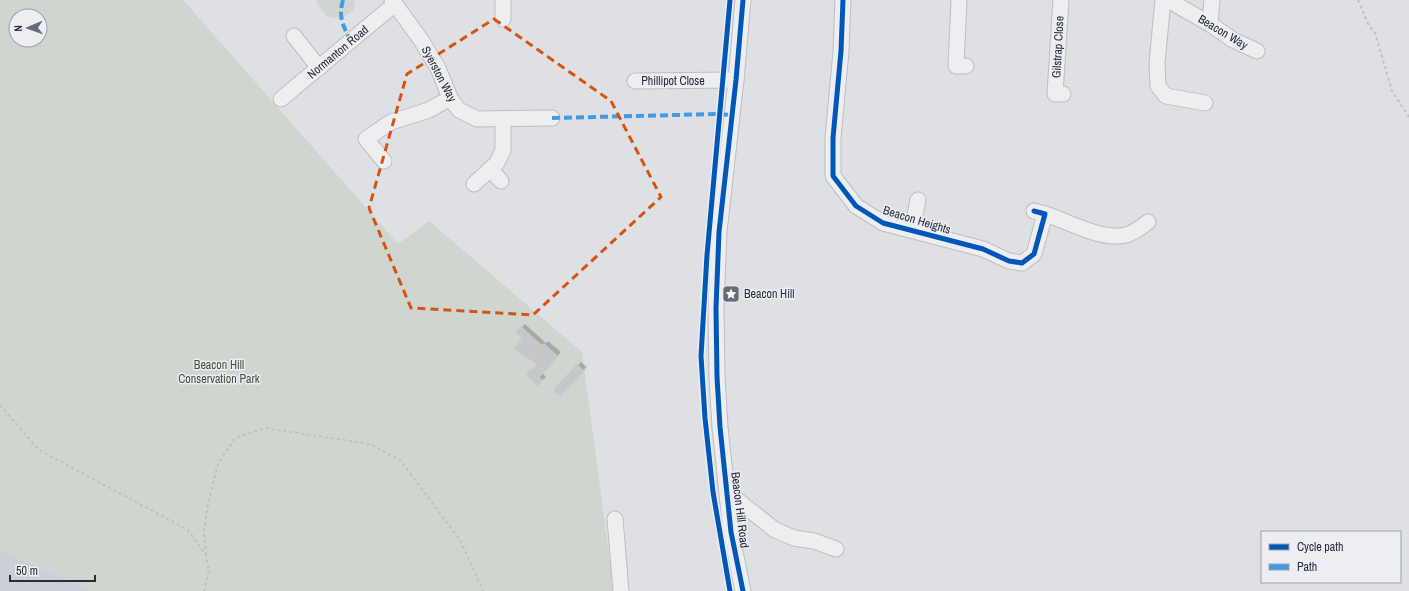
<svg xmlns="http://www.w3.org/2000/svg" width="1409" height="591" font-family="'Archivo Narrow',sans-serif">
<rect width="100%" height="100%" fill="#dfe0e3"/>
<polygon fill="#cdcfd6" points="0,549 91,591 0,591"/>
<g fill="#ced6cf" fill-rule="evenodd">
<path d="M0 0H183L398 244 429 221 582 352 614 591H91L0 549ZM16 16H40V40H16Z"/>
<polygon points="317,0 355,0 354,10 341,19 326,16 317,3"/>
</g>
<g fill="#0003">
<polygon points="525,324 546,343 548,341 561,352 542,373 546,377 537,385 538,365 523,338 517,333"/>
<polygon points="581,362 587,367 560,395 555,390"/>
</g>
<g fill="#c5c7ca">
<polygon points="521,326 542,345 544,343 558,356 540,377 543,381 537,386 526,374 537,365 514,349 522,338 516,333"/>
<polygon points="577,364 585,371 560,396 553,390"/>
</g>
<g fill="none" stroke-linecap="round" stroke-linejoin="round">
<g stroke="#bdbec1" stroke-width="17">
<g id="minor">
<polyline points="392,0 421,40 438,68 450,98 459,110 477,119 552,118"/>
<polyline points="503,0 503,19"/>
<polyline points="743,0 736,80 719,232 716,308 717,377 720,427 731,532 743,591"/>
<polyline points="843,0 841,51 833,138 833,176 856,206 883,223 983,249 1009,261 1022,263 1034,254 1045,214 1034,211"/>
<polyline points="959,0 956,66 966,66"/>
<polyline points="1061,0 1055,94 1063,94"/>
<polyline points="1163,0 1157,63 1158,86 1166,96 1205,103"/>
<polyline points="1168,0 1210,24 1233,40 1257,51"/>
<polyline points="1210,24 1212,0"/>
<polyline points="294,36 319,68"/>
<polyline points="635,81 736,80"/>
<polyline points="281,99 395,4"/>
<polyline points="384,161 366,139 391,122 429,110 450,98"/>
<polyline points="490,169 501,181"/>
<polyline points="474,184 497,163 503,150 503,119"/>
<path d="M1045 214C1068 221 1101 241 1126 235 1134 233 1141 227 1148 222"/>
<polyline points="912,230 918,200"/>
<polyline points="727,492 775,530 794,538 814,541 836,549"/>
<polyline points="615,519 621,591"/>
</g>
</g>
<g stroke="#c0c1c6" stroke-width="2" stroke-dasharray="3 3" stroke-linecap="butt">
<polyline points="1358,0 1368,24 1375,33 1392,91 1409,117"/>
<polyline points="0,405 39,450 188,530 206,555 209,570 204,591"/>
<polyline points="206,555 204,531 208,504 218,464 235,438 265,428 370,444 400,460 460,540 483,591"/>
</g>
<use href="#minor" stroke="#eeeef0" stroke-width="15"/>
<g stroke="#3d9ce2" stroke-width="4" stroke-dasharray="8 4" stroke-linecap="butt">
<path d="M343 0C338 17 343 26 351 41"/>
<polyline points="552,118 717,114 731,115"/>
</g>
<g stroke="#eceef3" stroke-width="8">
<g id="cycleway">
<polyline points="743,0 736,80 719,232 716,308 717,377 720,427 731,532 743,591"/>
<polyline points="843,0 841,51 833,138 833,176 856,206 883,223 983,249 1009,261 1022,263 1034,254 1045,214 1034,211"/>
<polyline points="730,591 713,492 705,418 701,356 707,255 730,0"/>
</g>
</g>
<use href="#cycleway" stroke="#0057b8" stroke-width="5"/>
</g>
<path fill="none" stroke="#d55411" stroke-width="3" stroke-dasharray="8 5" stroke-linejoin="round" d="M494 19 611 101 661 197 533 315 411 308 369 208 407 74Z"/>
<defs>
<g id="sight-square" transform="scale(0.9)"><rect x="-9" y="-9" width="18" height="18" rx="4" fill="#686b75" stroke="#eceef3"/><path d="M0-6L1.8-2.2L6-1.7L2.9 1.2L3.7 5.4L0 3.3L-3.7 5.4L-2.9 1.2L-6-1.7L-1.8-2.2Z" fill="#fff"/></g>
</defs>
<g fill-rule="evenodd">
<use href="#sight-square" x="731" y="294"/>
</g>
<g text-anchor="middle" stroke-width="3" stroke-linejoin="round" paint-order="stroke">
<g font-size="12" fill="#282c3a" stroke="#eceef3">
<text transform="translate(1223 32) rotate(31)" y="4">Beacon Way</text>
<text transform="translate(1058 47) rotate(-87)" y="4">Gilstrap Close</text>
<text transform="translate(338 52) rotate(-40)" y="4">Normanton Road</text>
<text transform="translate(439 74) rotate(62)" y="4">Syerston Way</text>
<text x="673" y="85">Phillipot Close</text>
<text transform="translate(917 220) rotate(17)" y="4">Beacon Heights</text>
<text transform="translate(740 510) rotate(83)" y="4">Beacon Hill Road</text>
</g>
<g font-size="12" fill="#282c3a" stroke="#eceef3" text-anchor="start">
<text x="744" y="298">Beacon Hill</text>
</g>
<g font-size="12" fill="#385437" stroke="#eceef3">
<text x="219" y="369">Beacon Hill<tspan x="219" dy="14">Conservation Park</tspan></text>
</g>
</g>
<rect x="1261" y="531" width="140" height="52" fill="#eceef3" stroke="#9ea0a9"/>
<rect x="1269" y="544" width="20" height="6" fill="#0057b8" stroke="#9ea0a9"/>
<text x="1297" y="551" font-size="12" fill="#282c3a">Cycle path</text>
<rect x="1269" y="564" width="20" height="6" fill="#3d9ce2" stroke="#9ea0a9"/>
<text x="1297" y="571" font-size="12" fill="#282c3a">Path</text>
<g transform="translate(28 28) rotate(268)"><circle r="19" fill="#eceef3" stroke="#9ea0a9"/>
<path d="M0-3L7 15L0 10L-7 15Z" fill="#686b75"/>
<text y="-6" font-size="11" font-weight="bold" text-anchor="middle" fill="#282c3a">N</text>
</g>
<path d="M10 575v6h85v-6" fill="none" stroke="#282c3a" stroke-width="2"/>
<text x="16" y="575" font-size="12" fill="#282c3a" stroke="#eceef3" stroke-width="3" paint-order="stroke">50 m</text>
</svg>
